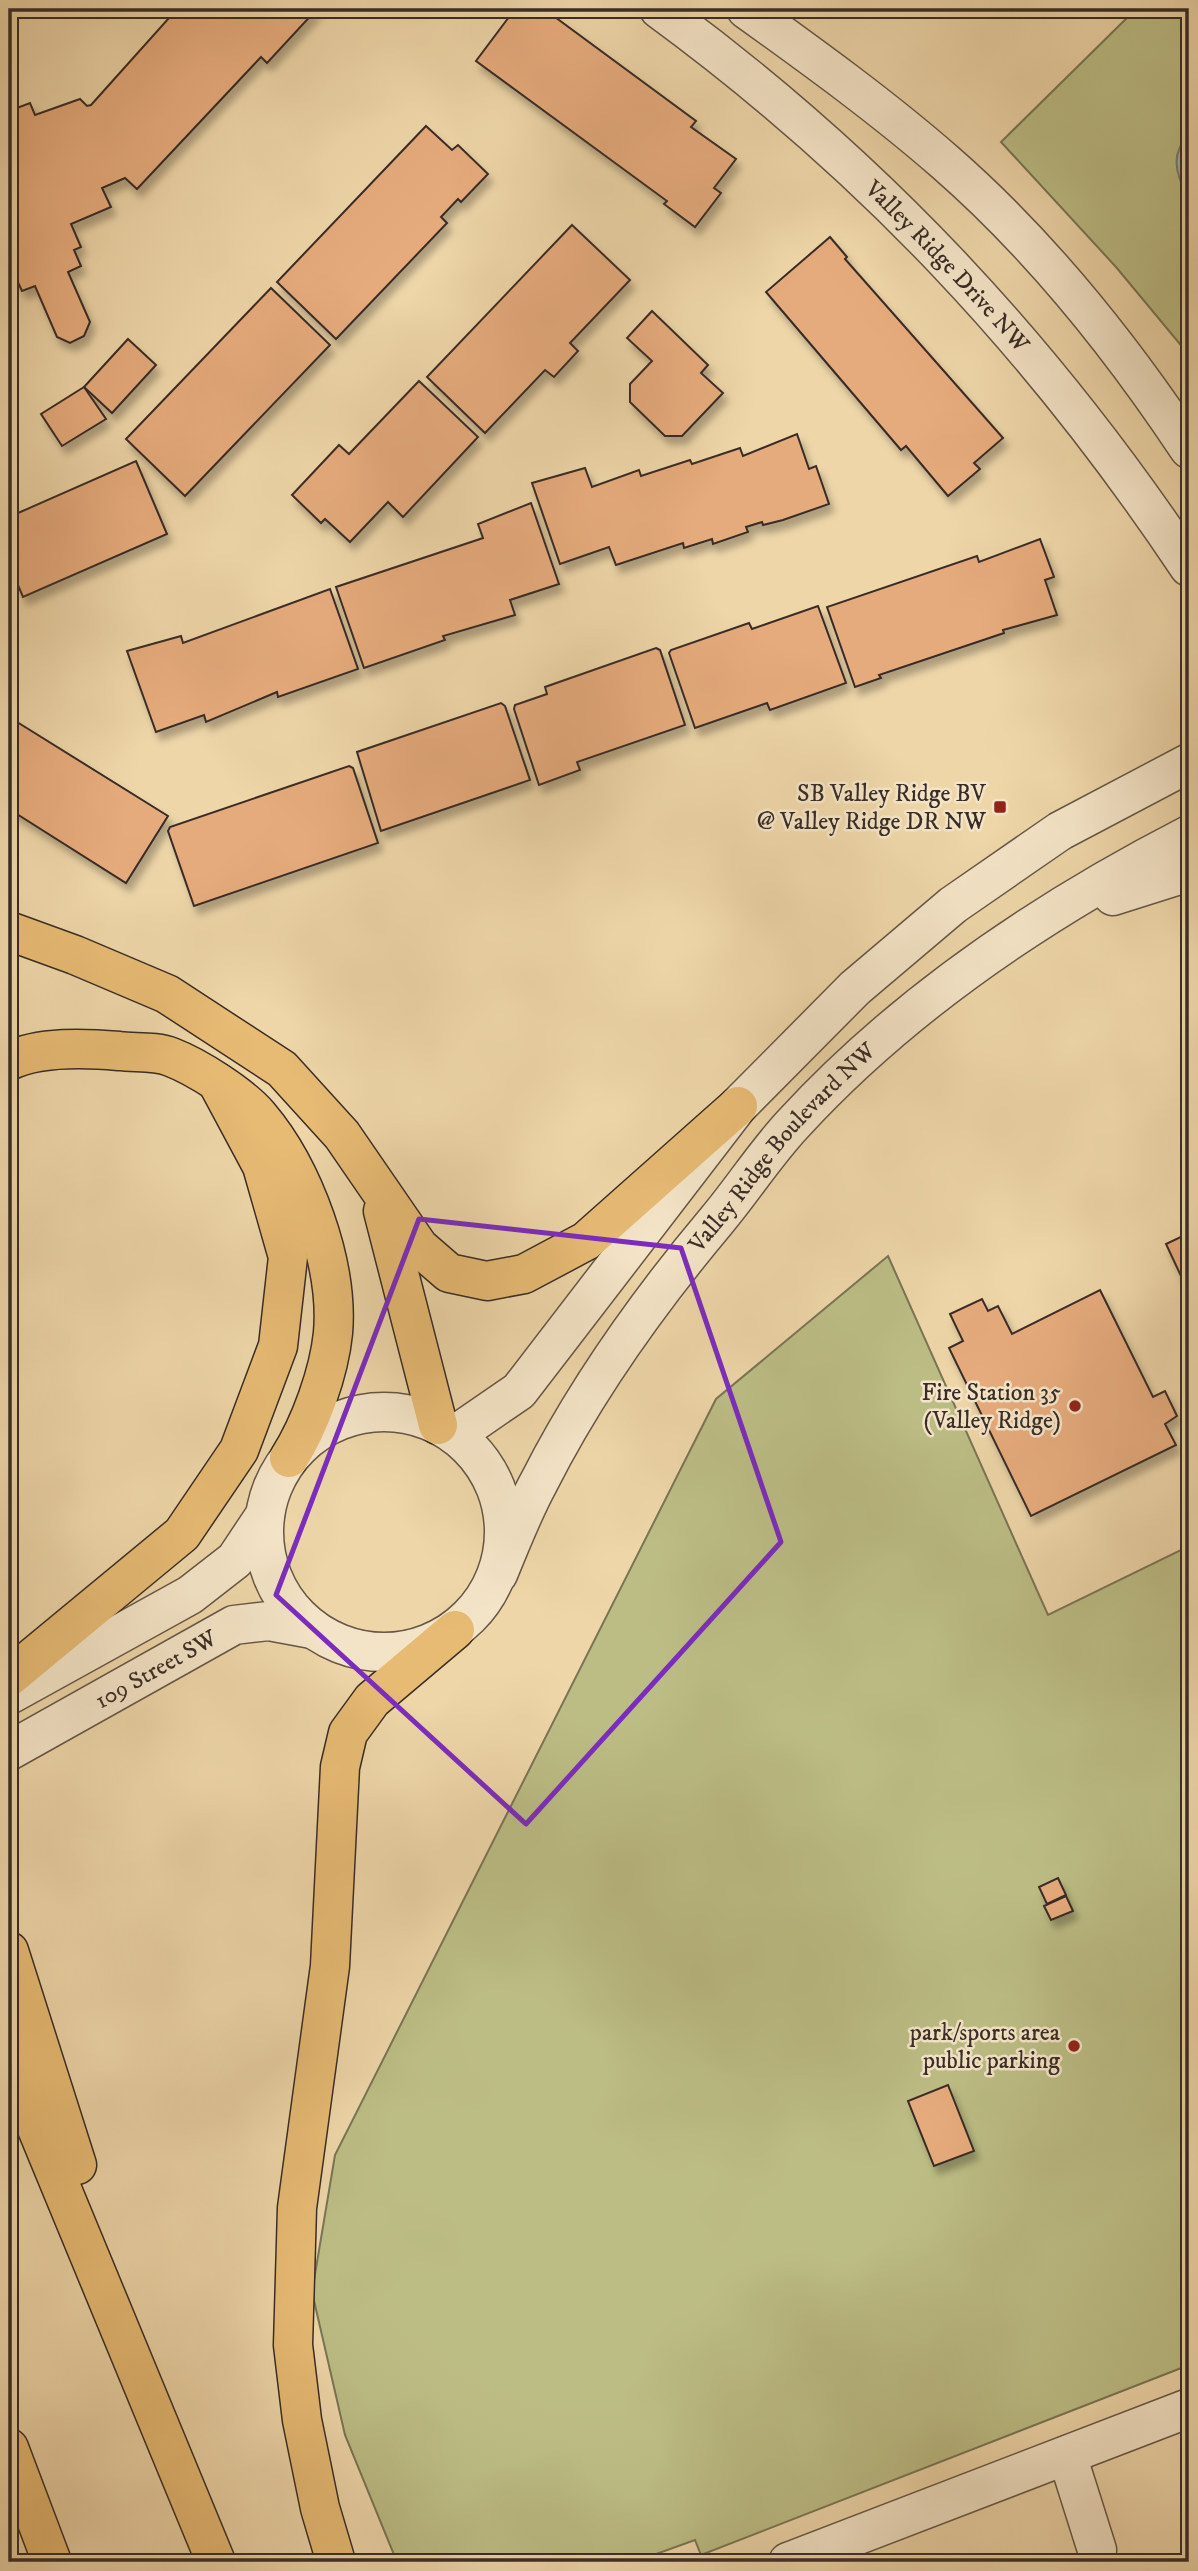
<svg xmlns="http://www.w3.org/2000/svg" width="1198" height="2571" font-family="'IM FELL DW Pica',serif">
<defs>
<filter id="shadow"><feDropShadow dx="4.5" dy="8" stdDeviation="3.5" flood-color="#0004"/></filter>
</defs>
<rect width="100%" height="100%" fill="#eed6a9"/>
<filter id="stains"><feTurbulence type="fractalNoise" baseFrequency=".00286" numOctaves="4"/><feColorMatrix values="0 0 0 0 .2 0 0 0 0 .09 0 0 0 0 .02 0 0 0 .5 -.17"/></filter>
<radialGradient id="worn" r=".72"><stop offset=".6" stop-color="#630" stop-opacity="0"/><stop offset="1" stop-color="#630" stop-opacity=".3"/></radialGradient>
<g fill="#bcbd85" stroke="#7a7456" stroke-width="2">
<polygon points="1136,9 1189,9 1189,355 1116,267 1001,142"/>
<polygon points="888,1256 1048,1615 1189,1546 1189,2365 701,2555 695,2540 634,2562 397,2562 345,2435 312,2292 335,2155 716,1399"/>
</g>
<path fill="#9ab9a5" stroke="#738172" stroke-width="2" d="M1189 135V197C1176 177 1169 154 1189 135Z"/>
<g fill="#e6ab7d" stroke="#392c26" stroke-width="2" filter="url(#shadow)">
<polygon points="177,9 317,9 267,63 261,57 137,189 125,178 102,188 111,207 71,224 81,247 74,250 81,266 68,272 90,322 84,336 70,343 57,337 35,286 22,291 15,276 9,278 9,111 30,103 35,115 80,99 87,106 91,105"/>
<polygon points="515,9 544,9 696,121 691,127 736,159 714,188 721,193 695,227 664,204 667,201 476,61"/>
<polygon points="426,126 452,150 458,145 488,174 461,202 458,199 441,217 447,223 336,339 277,282"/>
<polygon points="572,225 630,280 570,343 578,351 554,377 545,370 485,433 427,377"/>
<polygon points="830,237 847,257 845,259 1003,438 974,463 980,469 948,496 906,446 901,450 766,292"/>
<polygon points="271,288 330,345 185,496 126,439"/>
<polygon points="652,311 708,365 701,373 723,393 682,436 665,436 630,402 630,384 652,361 627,338"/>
<polygon points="128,339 156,365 112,413 84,387"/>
<polygon points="419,381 478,437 403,517 388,502 350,542 325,519 321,523 292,495 339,445 349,454"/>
<polygon points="84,387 106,419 62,446 41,414"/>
<polygon points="797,434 809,469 816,466 829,504 783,520 763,525 762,522 746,527 748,532 713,544 712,539 684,548 683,543 616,565 609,547 560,564 532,483 585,468 592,487 639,470 641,476 690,460 692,464 740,448 743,456"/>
<polygon points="136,461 167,534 23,597 9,564 9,517"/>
<polygon points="531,503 559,584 510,600 515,615 443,636 445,640 364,668 336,587 483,538 478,524"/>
<polygon points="1040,539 1054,577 1045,580 1057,615 1003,630 1004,633 879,675 881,678 855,687 827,607 977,556 979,562"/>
<polygon points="330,589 358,669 278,697 277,692 206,722 204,715 156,732 127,651 181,636 183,643"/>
<polygon points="818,606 846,683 770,710 767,703 695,728 669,653 671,650 749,623 752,629"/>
<polygon points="656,648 660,650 685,725 577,762 580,770 539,785 514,709 515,705 547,694 545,687"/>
<polygon points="501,703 505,706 530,780 381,831 357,752"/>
<polygon points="9,717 168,816 126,883 9,809"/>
<polygon points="349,766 353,768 378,843 194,906 168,831 170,827"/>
<polygon points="1189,1233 1189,1293 1166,1244"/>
<polygon points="1100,1290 1153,1397 1165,1391 1177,1416 1165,1424 1176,1445 1031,1516 949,1348 963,1341 950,1314 982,1299 988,1311 998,1306 1012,1334"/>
<polygon points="1058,1878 1066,1895 1047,1904 1039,1887"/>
<polygon points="1066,1896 1073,1911 1051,1920 1044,1906"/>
<polygon points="948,2085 974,2151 934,2166 908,2101"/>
</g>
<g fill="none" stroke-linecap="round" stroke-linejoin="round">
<g stroke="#665647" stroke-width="41">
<g id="minor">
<path id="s1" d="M659 9C873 166 1042 347 1189 567"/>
<path d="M746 9C814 58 882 107 945 162 1039 244 1120 345 1189 449"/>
<polyline points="1113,896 1189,872"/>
<circle cx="384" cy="1532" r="120"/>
<polyline points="455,1435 519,1391 738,1106 855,988 953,905 1060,831 1189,763"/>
<path id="s2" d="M498 1574C511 1543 523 1511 539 1482 587 1387 649 1301 717 1220 743 1189 765 1154 793 1124 903 1004 1045 909 1189 835"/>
<polyline points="9,1695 190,1595 235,1560 265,1515"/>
<path id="s3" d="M9 1751 234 1625 269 1621 312 1629"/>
<polyline points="1067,2455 1097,2550"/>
<polyline points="788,2562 1189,2408"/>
</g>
</g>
<g stroke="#392c26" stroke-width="41">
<g id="highway">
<polyline points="9,931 75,955 167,994 282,1069 342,1135 419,1247 449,1273 487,1281 524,1274 586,1241 738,1106"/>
<path d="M9 1061C40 1046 85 1048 119 1051 135 1053 156 1051 171 1057 197 1067 241 1095 259 1116 304 1169 339 1264 333 1333 329 1373 310 1425 289 1458"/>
<polyline points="383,1211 438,1425"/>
<polyline points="9,1677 182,1534 239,1450 278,1346 288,1257 262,1166 217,1082"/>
<polyline points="9,1951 77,2165"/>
<polyline points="9,2061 216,2562"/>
<polyline points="9,2448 52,2562"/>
<polyline points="336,2562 320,2508 302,2420 293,2345 297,2208 330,1966 340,1767 348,1733 372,1700 455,1630"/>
</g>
</g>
<use href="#minor" stroke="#f4e4c7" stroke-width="38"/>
<use href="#highway" stroke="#e7bb74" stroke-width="38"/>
</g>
<path fill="none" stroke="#7b2cbf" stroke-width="5" stroke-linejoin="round" d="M419 1219 681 1248 781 1542 526 1824 276 1595Z"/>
<g fill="#8f2418" stroke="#f4e4c7" stroke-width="2.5">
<rect x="993" y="800" width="14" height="14" rx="3.5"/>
<circle cx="1075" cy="1406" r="7"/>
<circle cx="1074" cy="2046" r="7"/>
</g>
<g text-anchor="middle" stroke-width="5" stroke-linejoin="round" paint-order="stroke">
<g font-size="24" fill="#392c26" stroke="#f4e4c7">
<text dy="8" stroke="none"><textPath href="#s1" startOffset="387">Valley Ridge Drive NW</textPath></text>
<text dy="8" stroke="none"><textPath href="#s2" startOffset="516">Valley Ridge Boulevard NW</textPath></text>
<text dy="8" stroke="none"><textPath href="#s3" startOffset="168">109 Street SW</textPath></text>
</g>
<g font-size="24" fill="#392c26" stroke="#f4e4c7" text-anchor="end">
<text x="986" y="801">SB Valley Ridge BV<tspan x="986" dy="28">@ Valley Ridge DR NW</tspan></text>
<text x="1061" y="1400">Fire Station 35<tspan x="1061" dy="28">(Valley Ridge)</tspan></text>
<text x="1060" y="2040">park/sports area<tspan x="1060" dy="28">public parking</tspan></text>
</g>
</g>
<rect width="1198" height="2571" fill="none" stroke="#eed6a9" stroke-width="35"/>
<rect x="10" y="10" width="1177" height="2550" fill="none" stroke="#392c26" stroke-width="3.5"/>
<rect x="18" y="18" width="1163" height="2536" fill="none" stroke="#392c26" stroke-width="2"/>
<rect width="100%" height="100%" filter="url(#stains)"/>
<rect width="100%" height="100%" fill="url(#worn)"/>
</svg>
